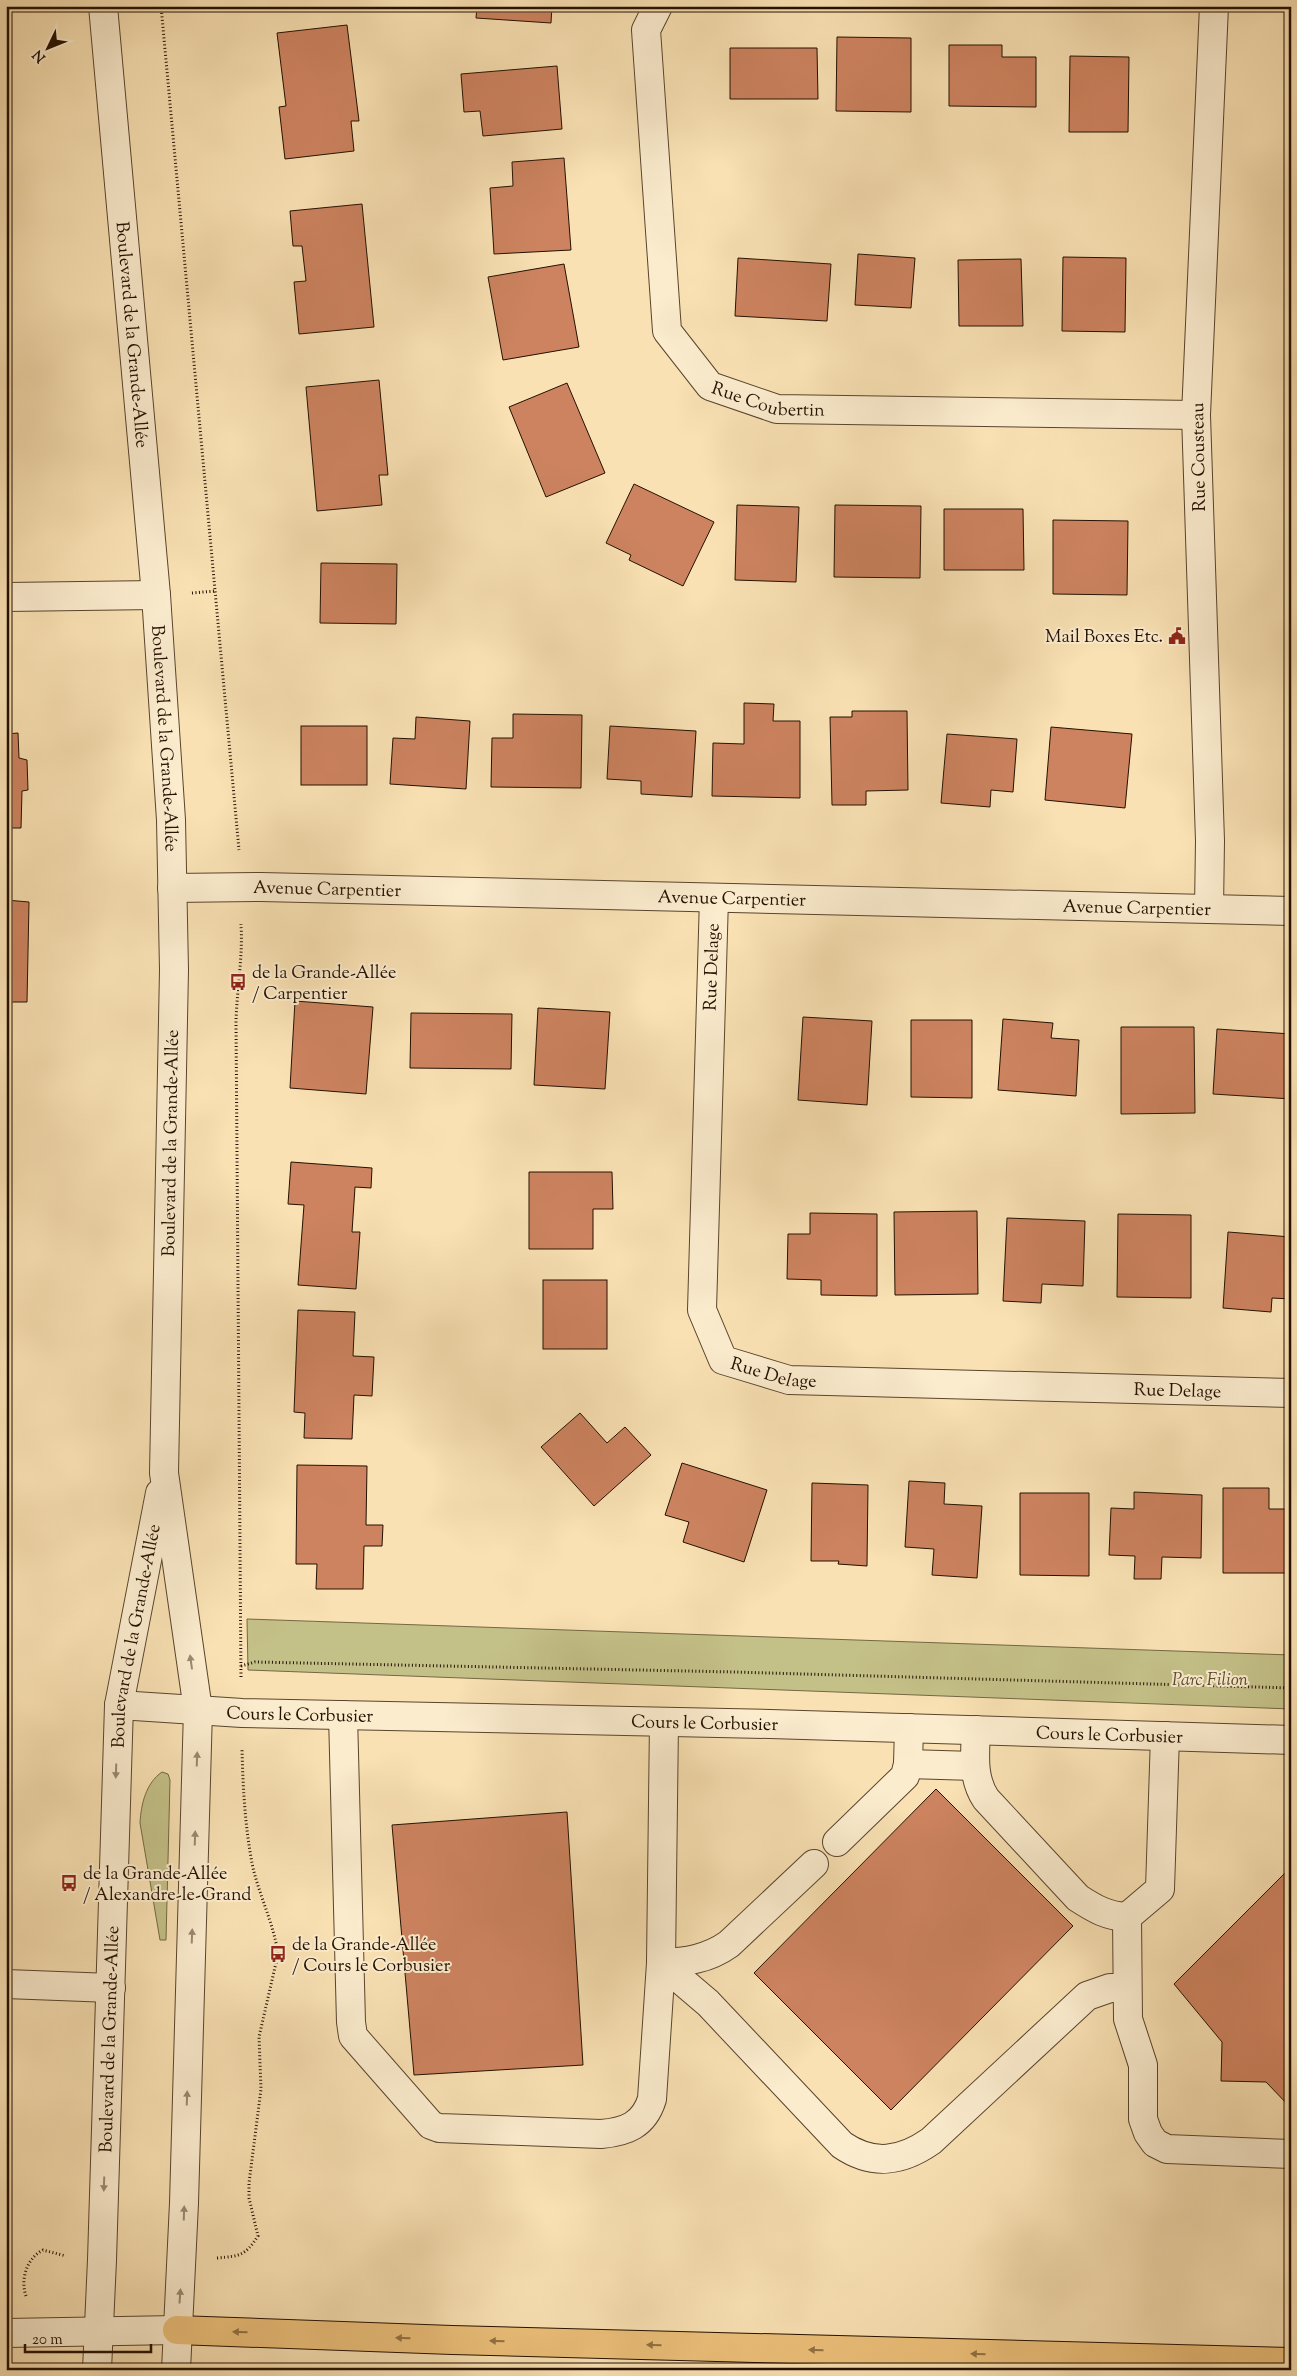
<svg xmlns="http://www.w3.org/2000/svg" width="1297" height="2376" font-family="'Sorts Mill Goudy',serif">
<rect width="100%" height="100%" fill="#f9e1b3"/>
<filter id="stains"><feTurbulence type="fractalNoise" baseFrequency=".004" numOctaves="4"/><feColorMatrix values="0 0 0 0 .2 0 0 0 0 .09 0 0 0 0 .02 0 0 0 .5 -.17"/></filter>
<radialGradient id="worn" r=".72"><stop offset=".6" stop-color="#630" stop-opacity="0"/><stop offset="1" stop-color="#630" stop-opacity=".3"/></radialGradient>
<g fill="#c4c188" stroke="#746844">
<polygon points="247,1619 1291,1655 1291,1709 248,1670"/>
<path d="M162 1772 168 1774 170 1780 166 1940H160L140 1823C141 1804 146 1783 162 1772Z"/>
</g>
<g fill="#cd8360" stroke="#241000">
<polygon points="477,6 552,6 551,23 476,18"/>
<polygon points="347,25 359,121 351,121 354,151 285,159 279,107 286,106 277,33"/>
<polygon points="837,37 911,38 911,112 836,111"/>
<polygon points="949,45 1002,45 1002,57 1036,57 1036,107 949,106"/>
<polygon points="730,48 817,48 818,99 730,99"/>
<polygon points="1070,56 1129,57 1128,132 1069,132"/>
<polygon points="557,66 562,129 483,136 480,111 464,112 461,74"/>
<polygon points="564,158 571,250 494,254 490,188 513,186 512,162"/>
<polygon points="362,204 374,327 299,334 294,282 306,281 302,246 293,246 290,211"/>
<polygon points="858,254 915,258 911,308 855,305"/>
<polygon points="1063,257 1126,258 1125,332 1062,331"/>
<polygon points="738,258 831,264 827,321 735,316"/>
<polygon points="1021,259 1023,326 959,326 958,260"/>
<polygon points="564,264 579,347 503,360 488,277"/>
<polygon points="379,380 388,475 379,475 382,505 317,511 306,387"/>
<polygon points="567,383 605,473 546,497 509,407"/>
<polygon points="6,448 8,495 6,495"/>
<polygon points="634,484 714,522 683,586 629,560 631,555 606,543"/>
<polygon points="737,505 799,507 796,582 735,580"/>
<polygon points="835,505 921,506 920,578 834,577"/>
<polygon points="944,509 1023,509 1024,570 944,570"/>
<polygon points="1053,520 1128,521 1127,595 1053,594"/>
<polygon points="321,563 397,564 396,624 320,623"/>
<polygon points="744,703 774,704 773,721 800,721 800,798 712,796 713,743 744,744"/>
<polygon points="852,711 907,711 908,790 866,791 866,805 832,805 830,717 852,717"/>
<polygon points="513,714 582,715 581,788 491,787 492,738 513,738"/>
<polygon points="416,717 470,721 466,789 390,784 393,738 415,739"/>
<rect x="301" y="726" width="66" height="59"/>
<polygon points="610,726 696,731 692,797 641,794 641,781 607,779"/>
<polygon points="1051,727 1132,734 1125,808 1045,800"/>
<polygon points="18,733 19,758 27,760 28,790 22,791 21,828 6,828 6,734"/>
<polygon points="947,734 1017,739 1013,792 991,790 990,807 941,803"/>
<polygon points="6,900 29,902 27,1002 6,1002"/>
<polygon points="295,1001 373,1007 366,1094 290,1088"/>
<polygon points="538,1008 610,1012 605,1089 534,1085"/>
<polygon points="411,1013 512,1014 511,1069 410,1068"/>
<polygon points="803,1017 872,1021 867,1105 798,1100"/>
<polygon points="1003,1019 1053,1023 1051,1038 1079,1040 1076,1096 998,1090"/>
<polygon points="911,1020 972,1020 972,1098 911,1097"/>
<polygon points="1121,1027 1194,1027 1195,1113 1121,1114"/>
<polygon points="1217,1029 1291,1034 1291,1099 1213,1094"/>
<polygon points="6,1127 10,1127 8,1216 6,1216"/>
<polygon points="291,1162 372,1168 371,1188 355,1187 352,1232 360,1232 356,1289 298,1285 304,1205 288,1204"/>
<polygon points="529,1172 612,1172 613,1209 593,1209 593,1249 529,1249"/>
<polygon points="977,1211 978,1294 895,1295 894,1212"/>
<polygon points="810,1213 877,1214 877,1296 821,1295 821,1280 787,1279 788,1234 810,1234"/>
<polygon points="1118,1214 1191,1215 1191,1298 1117,1297"/>
<polygon points="1007,1218 1085,1221 1083,1286 1042,1284 1041,1303 1003,1301"/>
<polygon points="1228,1232 1291,1237 1291,1299 1272,1298 1271,1312 1223,1308"/>
<polygon points="6,1275 8,1275 6,1386"/>
<rect x="543" y="1280" width="64" height="69"/>
<polygon points="298,1310 355,1312 353,1356 374,1357 372,1396 354,1395 352,1439 304,1438 305,1413 294,1412"/>
<polygon points="580,1413 607,1443 625,1427 651,1455 594,1506 541,1447"/>
<polygon points="682,1463 767,1490 744,1562 683,1542 689,1522 665,1515"/>
<polygon points="297,1465 367,1466 366,1525 383,1525 382,1546 364,1546 363,1589 316,1589 317,1564 296,1564"/>
<polygon points="909,1481 945,1483 944,1504 982,1506 977,1578 932,1575 934,1549 905,1547"/>
<polygon points="812,1483 868,1485 867,1566 838,1564 839,1561 811,1561"/>
<polygon points="1223,1488 1269,1488 1269,1509 1291,1509 1291,1573 1223,1573"/>
<polygon points="1134,1492 1202,1495 1201,1558 1162,1557 1161,1579 1134,1579 1135,1556 1109,1555 1111,1508 1134,1509"/>
<polygon points="1020,1493 1089,1493 1089,1576 1020,1575"/>
<polygon points="936,1789 1073,1926 891,2110 754,1973"/>
<polygon points="567,1812 583,2065 414,2075 392,1825"/>
<polygon points="1291,1867 1291,2108 1266,2082 1221,2081 1222,2042 1174,1984"/>
</g>
<g fill="none" stroke-linecap="round" stroke-linejoin="round">
<g stroke="#59442d" stroke-width="30">
<g id="minor">
<path id="s1" d="M103 6 156 595 171 820 174 970 164 1473 198 1710 184 2203 176 2370"/>
<path id="s2" d="M658 6 646 30 667 331 710 386 777 409 1196 415"/>
<polyline points="6,597 156,595"/>
<path id="s3" d="M172 888 261 887 1291 911"/>
<path id="s4" d="M714 898 702 1310 723 1360 789 1380 1291 1393"/>
<polyline points="1209,909 1210,841 1196,415 1214,6"/>
<path id="s5" d="M119 1705 242 1713 770 1724 1291 1740"/>
<path d="M343 1715 351 2022 353 2036 431 2125 439 2128 601 2134C626 2132 644 2125 652 2099L661 1963"/>
<path d="M664 1722 661 1963C686 1962 708 1959 729 1944L814 1864"/>
<path d="M976 1730C975 1755 972 1778 986 1799L1078 1898C1095 1909 1107 1916 1127 1917"/>
<polyline points="1165,1736 1160,1889 1127,1917 1128,2019 1143,2065 1143,2119 1148,2133 1155,2143 1167,2149 1291,2154"/>
<polyline points="908,1764 974,1766"/>
<polyline points="837,1842 905,1776 908,1764 909,1728"/>
<path d="M661 1963 708 2003 842 2145C873 2166 901 2162 931 2141L1087 1996 1110 1988H1127"/>
<polyline points="6,1984 111,1988"/>
<polyline points="6,2333 177,2330"/>
<path id="s6" d="M97 2370 102 2260 119 1705 160 1493"/>
</g>
</g>
<g stroke="#241000" stroke-width="30">
<polyline id="highway" points="177,2330 452,2340 1291,2362"/>
</g>
<g stroke="#241000" stroke-width="3" stroke-dasharray="1 2.5" stroke-linecap="butt">
<polyline points="161,6 239,850"/>
<polyline points="192,593 215,591"/>
<polyline points="241,1666 255,1662 734,1672 1291,1688"/>
<path d="M241 1677 236 1021C237 989 243 956 241 924"/>
<path d="M217 2258C240 2256 245 2256 258 2236L249 2198V2183L261 2089 259 2037 278 1954C274 1925 260 1897 253 1868 245 1828 243 1789 242 1749"/>
<path d="M26 2296C20 2279 27 2258 43 2250L66 2256"/>
</g>
<use href="#minor" stroke="#fbecce" stroke-width="28"/>
<use href="#highway" stroke="#ecc07a" stroke-width="28"/>
</g>
<defs><path id="oneway-solid" d="M-6-.8H1V-3.2L6.5 0L1 3.2V.8H-6Z" transform="scale(1.25)"/></defs>
<g fill="#9a8971">
<use href="#oneway-solid" transform="translate(191 1662) rotate(-98)"/>
<use href="#oneway-solid" transform="translate(197 1759) rotate(-88)"/>
<use href="#oneway-solid" transform="translate(116 1771) rotate(92)"/>
<use href="#oneway-solid" transform="translate(195 1838) rotate(-88)"/>
<use href="#oneway-solid" transform="translate(192 1936) rotate(-88)"/>
<use href="#oneway-solid" transform="translate(187 2098) rotate(-88)"/>
<use href="#oneway-solid" transform="translate(104 2184) rotate(92)"/>
<use href="#oneway-solid" transform="translate(184 2213) rotate(-88)"/>
<use href="#oneway-solid" transform="translate(180 2296) rotate(-86)"/>
</g>
<g fill="#927143">
<use href="#oneway-solid" transform="translate(240 2332) rotate(-178)"/>
<use href="#oneway-solid" transform="translate(403 2338) rotate(-178)"/>
<use href="#oneway-solid" transform="translate(497 2341) rotate(-179)"/>
<use href="#oneway-solid" transform="translate(654 2345) rotate(-178)"/>
<use href="#oneway-solid" transform="translate(816 2350) rotate(-178)"/>
<use href="#oneway-solid" transform="translate(978 2354) rotate(-178)"/>
</g>
<defs>
<g id="civic-bare" transform="scale(1.35)"><path d="M-.6-6.5H3V-4.5H.6V-3L4-1V1h2V6H-6V1h2V-1L-.6-3ZM-1.2 2.5V6h2.4V2.5Z" fill="#8f2418" stroke="#fbecce" stroke-width="2.5" paint-order="stroke"/></g>
<g id="bus-bare" transform="scale(1.35)"><path d="M-5-6H5V4H4V6H2V4H-2V6H-4V4H-5ZM-3.5-4V0h7V-4ZM-3.5 1.2v1.5H-2V1.2ZM2 1.2v1.5H3.5V1.2Z" fill="#8f2418" stroke="#fbecce" stroke-width="2.5" paint-order="stroke"/></g>
</defs>
<g fill-rule="evenodd">
<use href="#civic-bare" x="1177" y="636"/>
<use href="#bus-bare" x="238" y="982"/>
<use href="#bus-bare" x="69" y="1883"/>
<use href="#bus-bare" x="278" y="1954"/>
</g>
<g text-anchor="middle" stroke-width="4" stroke-linejoin="round" paint-order="stroke">
<g font-size="18" fill="#241000" stroke="#fbecce">
<text dy="6" stroke="none"><textPath href="#s1" startOffset="330">Boulevard de la Grande-Allée</textPath></text>
<text dy="6" stroke="none"><textPath href="#s2" startOffset="459">Rue Coubertin</textPath></text>
<text transform="translate(1198 457) rotate(-91)" y="6">Rue Cousteau</text>
<text dy="6" stroke="none"><textPath href="#s1" startOffset="735">Boulevard de la Grande-Allée</textPath></text>
<text dy="6" stroke="none"><textPath href="#s3" startOffset="155">Avenue Carpentier</textPath></text>
<text dy="6" stroke="none"><textPath href="#s3" startOffset="560">Avenue Carpentier</textPath></text>
<text dy="6" stroke="none"><textPath href="#s3" startOffset="965">Avenue Carpentier</textPath></text>
<text transform="translate(711 967) rotate(-88)" y="6">Rue Delage</text>
<text transform="translate(170 1143) rotate(-89)" y="6">Boulevard de la Grande-Allée</text>
<text dy="6" stroke="none"><textPath href="#s4" startOffset="519">Rue Delage</textPath></text>
<text dy="6" stroke="none"><textPath href="#s4" startOffset="924">Rue Delage</textPath></text>
<text dy="6" stroke="none"><textPath href="#s6" startOffset="736">Boulevard de la Grande-Allée</textPath></text>
<text dy="6" stroke="none"><textPath href="#s5" startOffset="181">Cours le Corbusier</textPath></text>
<text dy="6" stroke="none"><textPath href="#s5" startOffset="586">Cours le Corbusier</textPath></text>
<text dy="6" stroke="none"><textPath href="#s5" startOffset="991">Cours le Corbusier</textPath></text>
<text dy="6" stroke="none"><textPath href="#s6" startOffset="331">Boulevard de la Grande-Allée</textPath></text>
</g>
<g font-size="18" fill="#241000" stroke="#fbecce" text-anchor="start">
<text x="1163" y="642" text-anchor="end">Mail Boxes Etc.</text>
<text x="252" y="978">de la Grande-Allée<tspan x="252" dy="21">/ Carpentier</tspan></text>
<text x="83" y="1879">de la Grande-Allée<tspan x="83" dy="21">/ Alexandre-le-Grand</tspan></text>
<text x="292" y="1950">de la Grande-Allée<tspan x="292" dy="21">/ Cours le Corbusier</tspan></text>
</g>
<g font-size="18" font-style="italic" fill="#5c4e30" stroke="#fbecce">
<text x="1210" y="1685">Parc Filion</text>
</g>
</g>
<rect width="1297" height="2376" fill="none" stroke="#f9e1b3" stroke-width="25"/>
<rect x="8" y="8" width="1282" height="2361" fill="none" stroke="#241000" stroke-width="2.5"/>
<rect x="12" y="12" width="1272" height="2351" fill="none" stroke="#241000"/>
<g transform="translate(48 48) rotate(227)" stroke="#fbecce" stroke-width="4" paint-order="stroke">
<path d="M0-4L9 19L0 12L-9 19Z" fill="#241000"/>
<text y="-8" font-size="14" font-weight="bold" text-anchor="middle" fill="#241000">N</text>
</g>
<path d="M25 2344v8h126v-8" fill="none" stroke="#241000" stroke-width="2.5"/>
<text x="32" y="2344" font-size="15" fill="#241000" stroke="#fbecce" stroke-width="4" paint-order="stroke">20 m</text>
<rect width="100%" height="100%" filter="url(#stains)"/>
<rect width="100%" height="100%" fill="url(#worn)"/>
</svg>
